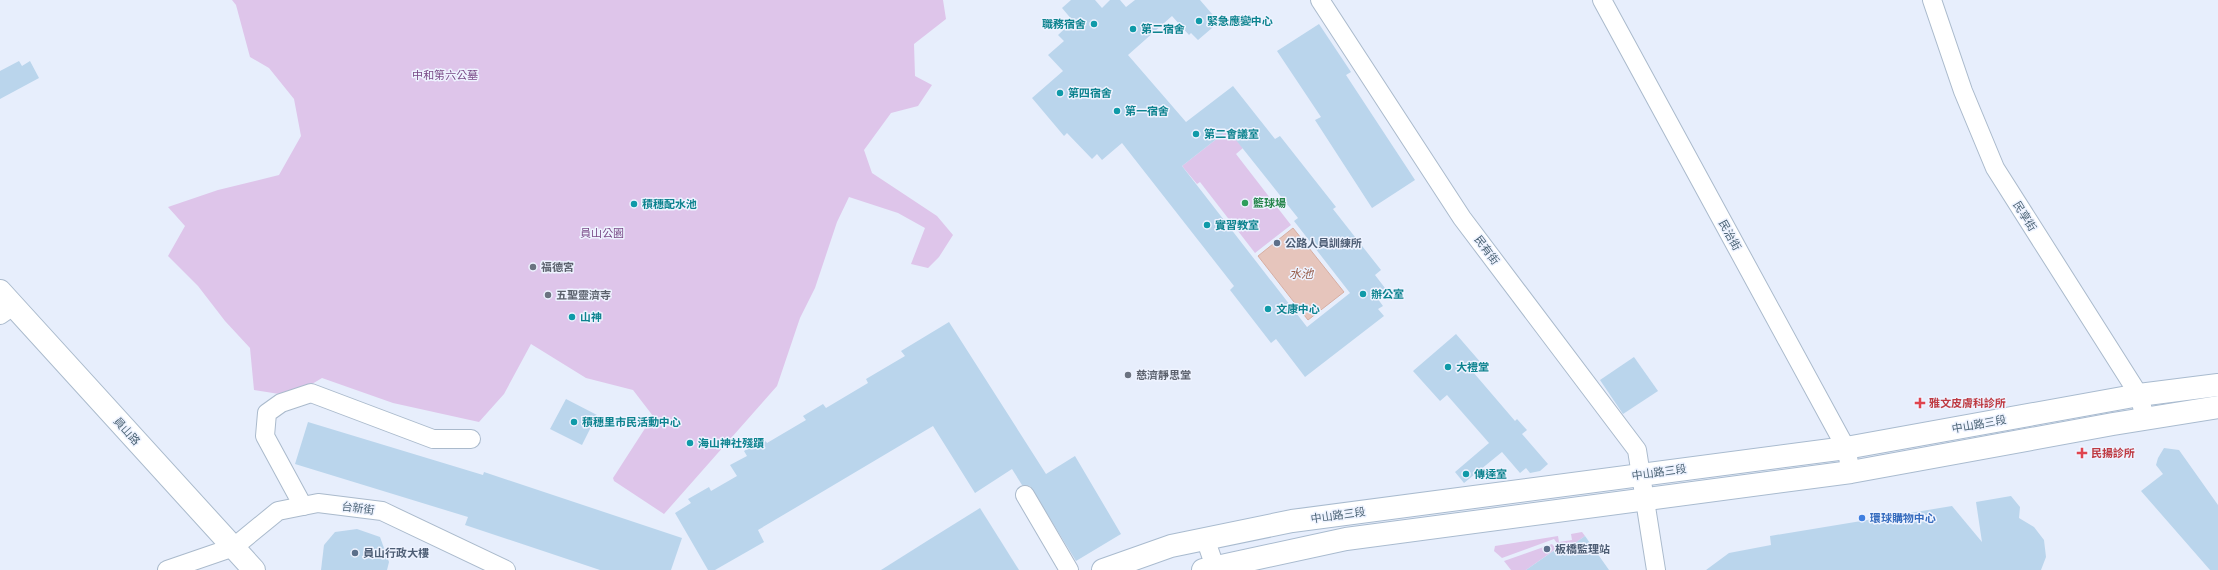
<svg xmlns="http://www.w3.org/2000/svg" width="2218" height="570" font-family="Arial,'Noto Sans TC',sans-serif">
<rect width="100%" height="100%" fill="#e7eefc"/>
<g fill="#dec5ea">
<polygon points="232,0 943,0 946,19 914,44 915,76 932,85 918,106 891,113 864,150 872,173 937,216 953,235 939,257 928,268 911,264 925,228 898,213 849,197 837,222 815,288 800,318 777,386 664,514 614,481 613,478 653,416 633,390 586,378 531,344 504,394 479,422 393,403 322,378 292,396 254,390 250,348 225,321 198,286 168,256 185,226 168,207 218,190 279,175 301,136 294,99 269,68 250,57 236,5"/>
<polygon points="1228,130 1243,148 1236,154 1291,225 1255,253 1200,182 1197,184 1182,166"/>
<polygon points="1582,532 1585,536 1565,550 1562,545 1559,546 1554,539 1502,558 1494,551 1495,546 1558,536 1559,542 1572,540 1571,534"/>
<polygon points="1552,544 1556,549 1526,570 1511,570 1504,561"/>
</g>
<polygon fill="#e6c5bc" stroke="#d7aea2" points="1293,228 1344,292 1308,320 1258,256"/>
<g fill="#bad5ec" fill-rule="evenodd">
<path d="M1071 0H1095L1102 8 1110 0H1120L1126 7 1135 0H1200L1219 22 1198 40 1191 33 1189 35 1172 16 1128 55 1186 122 1233 86 1275 139 1280 136 1336 207 1333 209 1381 270 1375 275 1385 288 1375 295 1383 306 1378 309 1384 316 1305 377 1276 339 1271 343 1230 290 1234 286 1122 143 1102 160 1097 154 1092 159 1067 133 1064 136 1032 98 1063 71 1048 55 1064 41 1058 35 1073 21 1062 8ZM1228 130 1298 218 1294 221 1350 293 1307 327 1182 166Z"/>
<polygon points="1319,24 1351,72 1346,75 1415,180 1372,208 1315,120 1321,117 1277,51"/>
<polygon points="19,61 22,66 30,61 39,78 0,99 0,71"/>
<polygon points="949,322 1046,474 1075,456 1121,534 1076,561 1030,486 1022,485 1012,469 975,493 933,426 758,530 764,542 715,570 708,570 675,513 691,503 688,499 709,487 711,491 737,476 730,465 747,456 744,451 764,439 767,443 806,420 803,416 823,404 826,408 868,383 866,379 905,356 901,351"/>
<polygon points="1456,334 1482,364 1473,372 1515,421 1517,419 1527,430 1522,434 1548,464 1540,471 1530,473 1526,468 1520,473 1502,452 1464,483 1455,472 1489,443 1447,395 1440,401 1413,371"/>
<polygon points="1634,357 1658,391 1623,414 1600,380"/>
<polygon points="566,399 597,415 582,445 550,429"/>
<polygon points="308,422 483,475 484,472 682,538 671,570 600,570 465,525 468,517 295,464"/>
<polygon points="2164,448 2179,450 2218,505 2218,570 2210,570 2141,491 2163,474 2156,465 2158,458"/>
<polygon points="2011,496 2020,507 2019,518 2034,527 2044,540 2046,557 2041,570 1706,570 1729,553 1771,545 1770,536 1952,506 1982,542 1976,502"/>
<polygon points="980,508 1019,570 881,570 927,541"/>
<polygon points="357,529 380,537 389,562 387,570 321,570 324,545 335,532"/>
<polygon points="1585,536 1609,570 1526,570 1562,545 1565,550"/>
</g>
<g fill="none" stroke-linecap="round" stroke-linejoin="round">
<g stroke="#aabacc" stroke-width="20">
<g id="minor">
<polyline points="1320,0 1462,218 1637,450 1656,570"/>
<polyline points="1602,0 1846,448 1851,472"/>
<polyline points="1932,0 1963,91 1995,168 2139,395 2145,418"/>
<polyline points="0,315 13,306"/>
<polyline points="1025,495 1069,570"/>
<polyline points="303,506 265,436 267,413 281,403 311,393 433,439 471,439"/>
<polyline points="1205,538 1216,570"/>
<polyline points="167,570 234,547 278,511 318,503 382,511 506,570"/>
</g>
</g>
<g stroke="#aabacc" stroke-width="24">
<polyline id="tertiary" points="0,291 254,570"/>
</g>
<g stroke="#a9bbcf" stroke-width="24">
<g id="secondary">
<polyline points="1103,570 1171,546 1292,521 1846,448 2139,395 2218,385"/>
<polyline points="1203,570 1346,539 1851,472 2113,424 2218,407"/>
</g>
</g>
<use href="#minor" stroke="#fff" stroke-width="18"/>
<use href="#tertiary" stroke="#fff" stroke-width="22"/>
<use href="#secondary" stroke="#fff" stroke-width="22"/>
</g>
<g fill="#0f9aa8" stroke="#eef3ff" stroke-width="1.5">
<circle cx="1199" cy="21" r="4"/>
<circle cx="1094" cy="24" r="4"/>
<circle cx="1133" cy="29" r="4"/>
<circle cx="1060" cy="93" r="4"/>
<circle cx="1117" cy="111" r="4"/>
<circle cx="1196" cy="134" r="4"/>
<circle cx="634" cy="204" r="4"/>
<circle cx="1207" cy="225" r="4"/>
<circle cx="1363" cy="294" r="4"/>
<circle cx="1268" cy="309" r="4"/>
<circle cx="572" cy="317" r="4"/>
<circle cx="1448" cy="367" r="4"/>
<circle cx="574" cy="422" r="4"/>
<circle cx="690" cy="443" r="4"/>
<circle cx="1466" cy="474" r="4"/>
</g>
<circle fill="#2e9e5b" stroke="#eef3ff" stroke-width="1.5" cx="1245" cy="203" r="4"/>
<g fill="#5c6f8a" stroke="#eef3ff" stroke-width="1.5">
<circle cx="1277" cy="243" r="4"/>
<circle cx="1547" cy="549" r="4"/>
<circle cx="355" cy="553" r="4"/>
</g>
<g fill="#6b7280" stroke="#eef3ff" stroke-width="1.5">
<circle cx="533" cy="267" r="4"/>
<circle cx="548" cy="295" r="4"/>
<circle cx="1128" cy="375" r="4"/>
</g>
<g fill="#e0444e" stroke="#eef3ff" stroke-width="1.5">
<path d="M1918 397h4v4h4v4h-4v4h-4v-4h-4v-4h4z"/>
<path d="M2080 447h4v4h4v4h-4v4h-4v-4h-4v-4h4z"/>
</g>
<circle fill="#3f7fe0" stroke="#eef3ff" stroke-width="1.5" cx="1862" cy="518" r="4"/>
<g text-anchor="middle" stroke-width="3" stroke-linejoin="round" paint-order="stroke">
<g font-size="11" font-weight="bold" fill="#0d838f" stroke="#eef3ff" text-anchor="start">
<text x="1207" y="25">緊急應變中心</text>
<text x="1086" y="28" text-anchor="end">職務宿舍</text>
<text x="1141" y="33">第二宿舍</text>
<text x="1068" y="97">第四宿舍</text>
<text x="1125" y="115">第一宿舍</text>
<text x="1204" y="138">第二會議室</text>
<text x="642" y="208">積穗配水池</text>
<text x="1215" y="229">實習教室</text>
<text x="1371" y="298">辦公室</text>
<text x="1276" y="313">文康中心</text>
<text x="580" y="321">山神</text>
<text x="1456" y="371">大禮堂</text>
<text x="582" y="426">積穗里市民活動中心</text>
<text x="698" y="447">海山神社殘蹟</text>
<text x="1474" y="478">傳達室</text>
</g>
<g font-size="11" fill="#794987" stroke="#eef3ff">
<text x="445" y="79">中和第六公墓</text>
<text x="602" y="237">員山公園</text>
</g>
<g font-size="11" font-weight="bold" fill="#27864d" stroke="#eef3ff" text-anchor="start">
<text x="1253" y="207">籃球場</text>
</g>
<g font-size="11" fill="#4c6476" stroke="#eef3ff">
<text transform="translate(2025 216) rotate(58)" y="4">民享街</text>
<text transform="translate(1730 235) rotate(61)" y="4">民治街</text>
<text transform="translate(1487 250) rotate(53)" y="4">民有街</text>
<text transform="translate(1979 424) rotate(-10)" y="4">中山路三段</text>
<text transform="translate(127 431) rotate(48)" y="4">員山路</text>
<text transform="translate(1659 472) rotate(-8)" y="4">中山路三段</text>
<text transform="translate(358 508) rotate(7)" y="4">台新街</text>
<text transform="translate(1338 515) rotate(-8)" y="4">中山路三段</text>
</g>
<g font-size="11" font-weight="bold" fill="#4e5e75" stroke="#eef3ff" text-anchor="start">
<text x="1285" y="247">公路人員訓練所</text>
<text x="1555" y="553">板橋監理站</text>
<text x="363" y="557">員山行政大樓</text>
</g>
<g font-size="11" font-weight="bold" fill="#5b616d" stroke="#eef3ff" text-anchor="start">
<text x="541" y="271">福德宮</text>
<text x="556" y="299">五聖靈濟寺</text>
<text x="1136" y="379">慈濟靜思堂</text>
</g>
<g font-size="11" font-weight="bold" fill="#be3a42" stroke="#eef3ff" text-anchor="start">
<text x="1929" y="407">雅文皮膚科診所</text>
<text x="2091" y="457">民揚診所</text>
</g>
<g font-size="11" font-weight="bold" fill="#366cbe" stroke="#eef3ff" text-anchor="start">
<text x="1870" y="522">環球購物中心</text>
</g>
<g font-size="12" font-style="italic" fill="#975d4c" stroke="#eef3ff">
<text x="1301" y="278">水池</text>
</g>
</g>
</svg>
